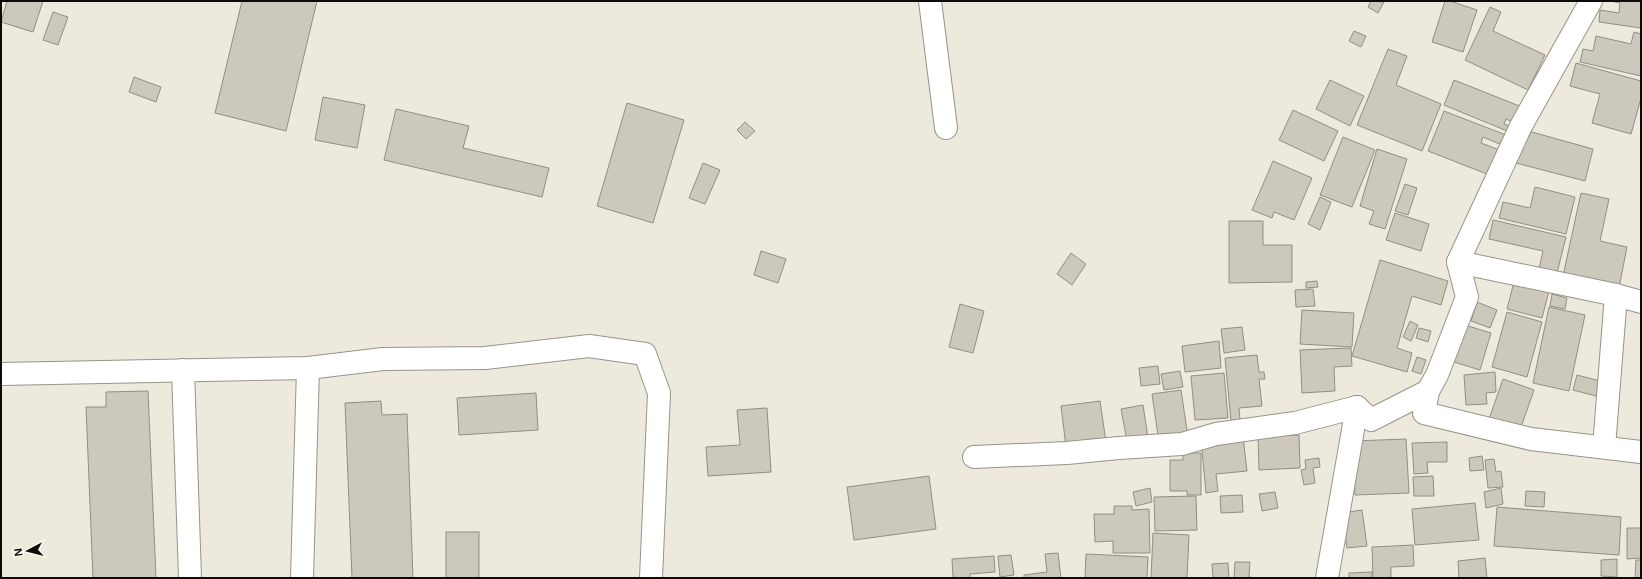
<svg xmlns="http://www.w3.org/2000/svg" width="1642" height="579" font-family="Arial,sans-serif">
<rect width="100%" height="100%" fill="#ede9dd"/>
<g fill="#ccc8bc" stroke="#918e83">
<polygon points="7,1 43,1 33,32 1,22"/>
<polygon points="242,1 317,1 286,131 215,113"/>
<polygon points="1371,1 1384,2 1378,13 1368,7"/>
<polygon points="1445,1 1450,1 1477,10 1463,52 1432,42"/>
<polygon points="1610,1 1641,1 1641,28 1599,22 1600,10 1619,13 1620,3"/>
<polygon points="1490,7 1501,12 1493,31 1545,55 1528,90 1465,60"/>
<polygon points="53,12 68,17 58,45 43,40"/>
<polygon points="1354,31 1366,36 1361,47 1349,41"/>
<polygon points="1634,32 1641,34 1641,76 1580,62 1583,49 1593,51 1596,36 1631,44"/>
<polygon points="1388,49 1407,56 1396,85 1441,104 1422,151 1357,125"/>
<polygon points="1576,63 1641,81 1641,98 1631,134 1592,123 1600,94 1570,86"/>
<polygon points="134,77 161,87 156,102 129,92"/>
<polygon points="1330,80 1364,96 1350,126 1316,109"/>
<polygon points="1454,80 1522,107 1516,123 1506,119 1504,124 1514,128 1512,133 1444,105"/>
<polygon points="323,97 365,105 357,148 315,140"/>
<polygon points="627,103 684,120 653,223 597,206"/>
<polygon points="396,109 469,126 463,148 549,168 542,197 384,160"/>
<polygon points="1293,110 1338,131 1324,161 1279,140"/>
<polygon points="1444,111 1506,135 1502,145 1483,137 1481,143 1502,151 1492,176 1428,151"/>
<polygon points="745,122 755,131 746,139 737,130"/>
<polygon points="1521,129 1593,149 1585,181 1512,162"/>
<polygon points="1343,137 1375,150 1352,207 1320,195"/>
<polygon points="1377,149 1407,159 1385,229 1369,224 1374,211 1360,206"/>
<polygon points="1273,161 1312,178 1294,220 1274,212 1272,218 1252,210"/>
<polygon points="703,163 720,170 705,204 689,198"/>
<polygon points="1405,184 1417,188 1408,215 1395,211"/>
<polygon points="1535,187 1575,197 1566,234 1499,218 1503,202 1530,208"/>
<polygon points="1581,193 1609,199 1600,241 1627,247 1619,288 1563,276"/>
<polygon points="1320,197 1331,202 1320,230 1308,224"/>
<polygon points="1395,213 1429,224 1421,251 1386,240"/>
<polygon points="1493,220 1566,237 1557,273 1539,269 1543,251 1489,239"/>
<polygon points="1229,221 1263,221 1263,245 1292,245 1292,282 1229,283"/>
<polygon points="761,251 786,259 778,283 754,275"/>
<polygon points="1071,253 1086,264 1072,285 1057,274"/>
<polygon points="1380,260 1448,281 1441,305 1412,296 1397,348 1412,353 1407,372 1352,356"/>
<polygon points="1317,281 1318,287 1306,288 1306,282"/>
<polygon points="1514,282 1549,291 1542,318 1507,309"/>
<polygon points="1313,289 1315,306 1296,307 1295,290"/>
<polygon points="1552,294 1567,298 1565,309 1550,306"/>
<polygon points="1477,302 1497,310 1490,328 1471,321"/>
<polygon points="960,304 984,311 973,353 949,347"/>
<polygon points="1549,307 1585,315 1569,391 1533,383"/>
<polygon points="1302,310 1354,313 1352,347 1300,344"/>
<polygon points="1507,312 1542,322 1527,377 1492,367"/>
<polygon points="1410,321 1418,325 1411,341 1403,337"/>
<polygon points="1465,325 1491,333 1480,370 1454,362"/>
<polygon points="1242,327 1245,350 1224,353 1221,329"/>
<polygon points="1419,328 1431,331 1428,342 1416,338"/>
<polygon points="1219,341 1221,368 1185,372 1182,346"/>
<polygon points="1351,348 1352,366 1334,367 1335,391 1302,393 1300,350"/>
<polygon points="1257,355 1259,372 1264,372 1265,379 1259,379 1262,406 1239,408 1240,420 1231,421 1225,358"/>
<polygon points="1417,357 1426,360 1421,374 1412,371"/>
<polygon points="1158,366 1160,384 1141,386 1139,368"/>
<polygon points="1180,371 1183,387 1164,390 1161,374"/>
<polygon points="1495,372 1496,392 1486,393 1487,404 1466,405 1464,375"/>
<polygon points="1224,373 1228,418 1195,420 1191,376"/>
<polygon points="1577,375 1604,382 1600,397 1573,390"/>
<polygon points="1503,379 1534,390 1520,430 1489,419"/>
<polygon points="1181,390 1188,437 1159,442 1152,394"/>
<polygon points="148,391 156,578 93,578 86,407 106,407 106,392"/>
<polygon points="536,393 538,430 459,435 457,398"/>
<polygon points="381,401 382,415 407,414 413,578 352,578 345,403"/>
<polygon points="1100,401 1106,442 1066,447 1061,406"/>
<polygon points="1143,405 1148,438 1127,441 1121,409"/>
<polygon points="767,408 771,472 708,476 706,447 740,445 737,410"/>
<polygon points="1299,435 1300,468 1259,470 1258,436"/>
<polygon points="1243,436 1247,471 1216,474 1218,491 1206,493 1201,440"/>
<polygon points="1406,439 1409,493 1355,495 1353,441"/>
<polygon points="1447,442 1447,462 1427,462 1428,473 1414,474 1412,443"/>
<polygon points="1183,453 1201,453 1201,495 1187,495 1187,491 1170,491 1170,460 1183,460"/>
<polygon points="1482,456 1484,470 1470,471 1469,458"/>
<polygon points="1319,458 1320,467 1313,468 1315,483 1304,485 1301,470 1306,469 1305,460"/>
<polygon points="1494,459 1496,472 1501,471 1503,487 1488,488 1485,460"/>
<polygon points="929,476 936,529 854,540 847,487"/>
<polygon points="1433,476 1434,496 1414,496 1413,477"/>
<polygon points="1150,488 1152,502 1136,506 1133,492"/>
<polygon points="1501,488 1503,504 1486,508 1484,492"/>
<polygon points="1526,491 1545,492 1544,507 1525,506"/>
<polygon points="1275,492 1278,508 1262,511 1259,494"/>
<polygon points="1242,495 1243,512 1221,513 1220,496"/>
<polygon points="1196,496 1197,530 1155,531 1154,497"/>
<polygon points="1475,503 1479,540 1415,545 1412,509"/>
<polygon points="1114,506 1132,506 1132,510 1149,509 1150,553 1113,553 1113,541 1095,542 1094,514 1114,514"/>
<polygon points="1497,507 1621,517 1619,555 1494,546"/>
<polygon points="1362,510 1367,546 1347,548 1342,513"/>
<polygon points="1627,528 1641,528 1641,558 1627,559"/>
<rect x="446" y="532" width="33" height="46"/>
<polygon points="1153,533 1189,535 1187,578 1151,578"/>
<polygon points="1413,545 1414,566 1391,567 1391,578 1373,578 1372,547"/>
<polygon points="1058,553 1061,578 1024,578 1024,575 1047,572 1045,554"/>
<polygon points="1086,554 1148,557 1147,578 1085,578"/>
<polygon points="1011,555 1014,575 1000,577 998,556"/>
<polygon points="994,556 995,572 970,574 970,578 953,578 952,559"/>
<polygon points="1485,558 1487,578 1459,578 1458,561"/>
<polygon points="1617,559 1617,577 1601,576 1601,560"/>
<polygon points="1636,560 1641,560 1641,578 1635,578"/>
<polygon points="1235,562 1250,562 1249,577 1256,578 1234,578"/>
<polygon points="1228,563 1229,578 1213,578 1212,564"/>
<polygon points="1372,572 1372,578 1349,578 1349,573"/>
</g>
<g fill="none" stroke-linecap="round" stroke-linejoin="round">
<g stroke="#979489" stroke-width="24">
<g id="minor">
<polyline points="930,1 946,128"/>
<polyline points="1458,262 1616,295 1641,302"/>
<polyline points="183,370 190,578"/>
<polyline points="1,374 308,368 383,359 485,358 589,346 645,354 659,393 651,578"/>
<polyline points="1428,391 1424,413 1531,439 1641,452"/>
<polyline points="1357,407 1371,420 1428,391 1437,375 1467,297 1458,262 1521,126 1591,1"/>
<polyline points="1604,447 1616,295"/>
<polyline points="974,457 1067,453 1119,448 1182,444 1216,434 1295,423 1357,407"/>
<polyline points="302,578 308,368"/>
<polyline points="1327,578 1357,407"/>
</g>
</g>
<use href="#minor" stroke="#fff" stroke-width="22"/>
</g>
<rect width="1642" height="579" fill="none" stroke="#0d0b08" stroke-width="4"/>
<g transform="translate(28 551) rotate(263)" stroke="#faf7ea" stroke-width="3" paint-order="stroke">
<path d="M0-3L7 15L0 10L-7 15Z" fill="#0d0b08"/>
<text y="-6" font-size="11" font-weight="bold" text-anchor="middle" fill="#0d0b08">N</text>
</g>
</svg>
